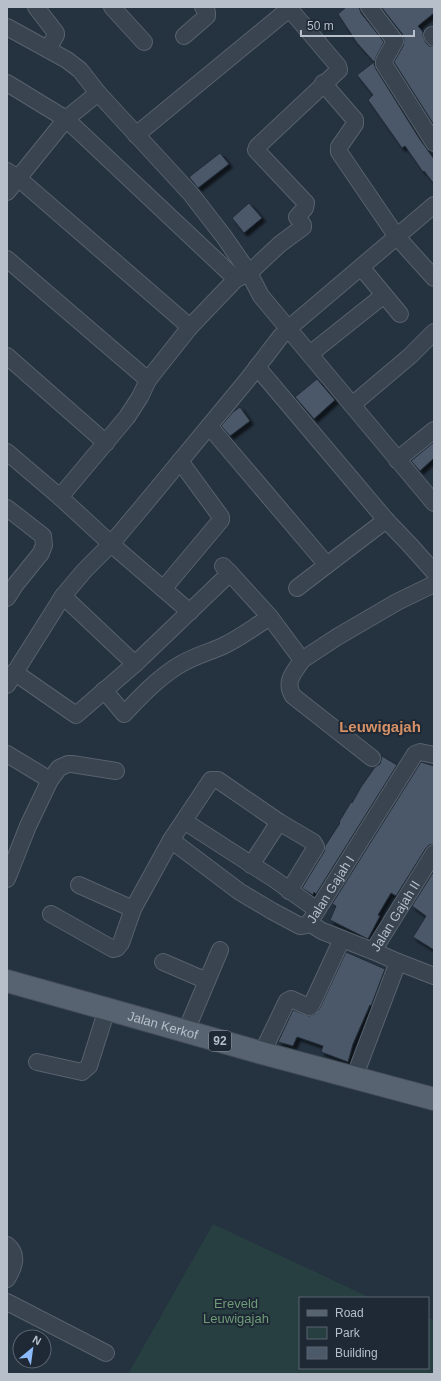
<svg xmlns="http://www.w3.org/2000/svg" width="441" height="1381" font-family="Arial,sans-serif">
<defs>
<filter id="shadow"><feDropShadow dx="3.5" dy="3.5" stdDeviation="1" flood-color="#0009"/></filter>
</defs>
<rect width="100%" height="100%" fill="#253240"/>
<polygon fill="#273f41" points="213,1224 371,1298 300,1298 300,1368 428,1368 428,1318 434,1320 434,1374 128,1374"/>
<g fill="#4b5969" stroke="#202b37" filter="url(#shadow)">
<polygon points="346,7 359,7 361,13 384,42 376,57 374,64 376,69 419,138 434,159 434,184 424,171 423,172 405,146 402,148 368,100 373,95 357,75 374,62 357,43 338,14"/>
<polygon points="383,7 434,7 434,13 418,26 423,32 423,36 426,43 429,46 434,47 434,125 394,62 403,46 404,40 403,35 382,8"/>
<polygon points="220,153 229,164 198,188 189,177"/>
<polygon points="249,203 262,218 244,233 232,218"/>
<polygon points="317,379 335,400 314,419 295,397"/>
<polygon points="240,407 250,421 230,436 221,426 233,412"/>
<polygon points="434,442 434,458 420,471 411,461"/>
<polygon points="382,756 397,765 316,894 314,892 313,895 302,888 324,852 325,846 340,823 339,822 351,802 352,803 361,787 375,767 380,764"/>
<polygon points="421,762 434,766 434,844 429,845 426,848 396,896 391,893 378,915 380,916 368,939 330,920 336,906 332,904"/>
<polygon points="434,871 434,950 413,937 426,916 412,906"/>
<polygon points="346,952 385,969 371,1006 370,1005 353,1044 348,1062 321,1052 323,1046 297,1037 293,1046 278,1042 293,1010 309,1016 315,1014 319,1010"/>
</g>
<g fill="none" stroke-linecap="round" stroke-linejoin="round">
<g stroke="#57626d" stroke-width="18">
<g id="street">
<polyline points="36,7 56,33 56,35 48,49"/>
<polyline points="112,7 144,42"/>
<polyline points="369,7 395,41 384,61 384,64 434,143"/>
<polyline points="7,27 67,60 80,70 98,93 191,194 225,238 249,273 261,296 434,503"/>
<polyline points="432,35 434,38"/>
<polyline points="184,36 207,16 207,12 203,7"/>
<polyline points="7,83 66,119 236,279"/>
<polyline points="323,83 355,120 355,124 339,147 339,152 397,237 434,278"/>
<polyline points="136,135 289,9"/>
<polyline points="7,171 18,178 190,327"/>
<polyline points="7,192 66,119 98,93"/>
<polyline points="7,259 148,380 140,397 127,417 60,497"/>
<polyline points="361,267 400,314"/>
<polyline points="289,328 434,205"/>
<polyline points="310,354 384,295"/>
<polyline points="7,356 106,443"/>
<polyline points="257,367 386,520 410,545 434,572"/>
<polyline points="148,380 190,327 236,279 249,273 280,244 303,227 303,225 297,217 305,208 306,203 256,150 257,147 339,70 338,66 288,7"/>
<polyline points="352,405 410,356 434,332"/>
<polyline points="209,426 327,565 386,520"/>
<polyline points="7,452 60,497 111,544 190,612"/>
<polyline points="397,460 434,430"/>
<polyline points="7,508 43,536 44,545 41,553 16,584 7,598"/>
<polyline points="230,573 270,617"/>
<polyline points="164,588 221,520 221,517 180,461"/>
<polyline points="297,588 327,565"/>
<polyline points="63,596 135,664"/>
<path d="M302 660C294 673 284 681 293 696L372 758"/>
<polyline points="14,672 76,715 135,664 230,573 223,566"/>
<polyline points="7,685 63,596 84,571 111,544 143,506 248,379 281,336"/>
<path d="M104 690 124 714C140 697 156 680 176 667 191 657 207 653 223 646 240 638 254 627 270 617L302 660 337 637 397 602 434 584"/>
<polyline points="7,754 50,780"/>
<polyline points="184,821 274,879 317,910"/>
<path id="s1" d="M171 840 240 892 272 911 300 926 306 925 309 923 415 754 420 752 434 755"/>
<polyline points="251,865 279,822"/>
<polyline points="7,879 28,826 50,780 59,768 68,764 72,764 116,771"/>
<polyline points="79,885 133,909"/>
<polyline points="51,914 113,949 117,948 121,943 133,909 171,840 211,780 218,780 279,822 313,842 316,847 289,891"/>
<polyline points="309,923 322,931 373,951"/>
<polyline points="163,962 207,981"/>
<polyline points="398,962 434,976"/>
<polyline points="186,1031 220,950"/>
<polyline points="262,1053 287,1001 291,999 309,1007 311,1006 342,939"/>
<polyline points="37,1062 82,1072 89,1066 107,1009"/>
<path id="s2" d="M354 1078 398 962 373 951 434 853"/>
<path d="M7 1245C19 1255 14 1267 7 1279"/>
<polyline points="7,1302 106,1353"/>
</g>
</g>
<g stroke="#434d59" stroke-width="24">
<g id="primary">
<path id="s3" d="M7 981 107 1009 262 1053 434 1099"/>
</g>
</g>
<use href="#street" stroke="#394450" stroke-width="16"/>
<use href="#primary" stroke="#576370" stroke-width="22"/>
</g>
<g text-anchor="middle" stroke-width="4" stroke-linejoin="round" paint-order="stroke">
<rect fill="#1e2935" stroke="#88929d" stroke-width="1" x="209" y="1031" width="22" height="20" rx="3"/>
<g font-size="12" font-weight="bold" fill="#b6bfca">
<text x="220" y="1045">92</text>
</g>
<g font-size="13" fill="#b6bfca" stroke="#1e2935">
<text dy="5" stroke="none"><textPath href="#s1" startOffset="205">Jalan Gajah I</textPath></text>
<text dy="5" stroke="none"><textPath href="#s2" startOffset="193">Jalan Gajah II</textPath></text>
<text dy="5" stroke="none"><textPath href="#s3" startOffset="162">Jalan Kerkof</textPath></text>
</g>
<g font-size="13" fill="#6d9b76" stroke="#1e2935">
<text x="236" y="1308">Ereveld<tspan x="236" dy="15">Leuwigajah</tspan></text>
</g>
<g font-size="15" font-weight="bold" fill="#d69266" stroke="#1e2935">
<text x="380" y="732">Leuwigajah</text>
</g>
</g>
<rect width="441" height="1381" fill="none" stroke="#b6bfca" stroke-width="16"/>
<rect x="299" y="1297" width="130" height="72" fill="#1e2935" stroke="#5b6571"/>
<rect x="307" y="1310" width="20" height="6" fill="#576370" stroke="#5b6571"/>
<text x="335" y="1317" font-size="12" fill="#b6bfca">Road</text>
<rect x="307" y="1327" width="20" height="12" fill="#273f41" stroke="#5b6571"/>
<text x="335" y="1337" font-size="12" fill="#b6bfca">Park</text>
<rect x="307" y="1347" width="20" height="12" fill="#4b5969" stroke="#5b6571"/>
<text x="335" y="1357" font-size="12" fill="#b6bfca">Building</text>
<g transform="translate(32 1349) rotate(29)"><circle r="19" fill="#1e2935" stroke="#5b6571"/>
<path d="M0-3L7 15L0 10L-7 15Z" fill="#8dbaf8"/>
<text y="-6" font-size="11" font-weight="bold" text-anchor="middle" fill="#b6bfca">N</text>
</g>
<path d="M301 30v6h113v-6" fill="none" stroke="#b6bfca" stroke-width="2"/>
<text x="307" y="30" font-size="12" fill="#b6bfca" stroke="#1e2935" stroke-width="3" paint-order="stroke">50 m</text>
</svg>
